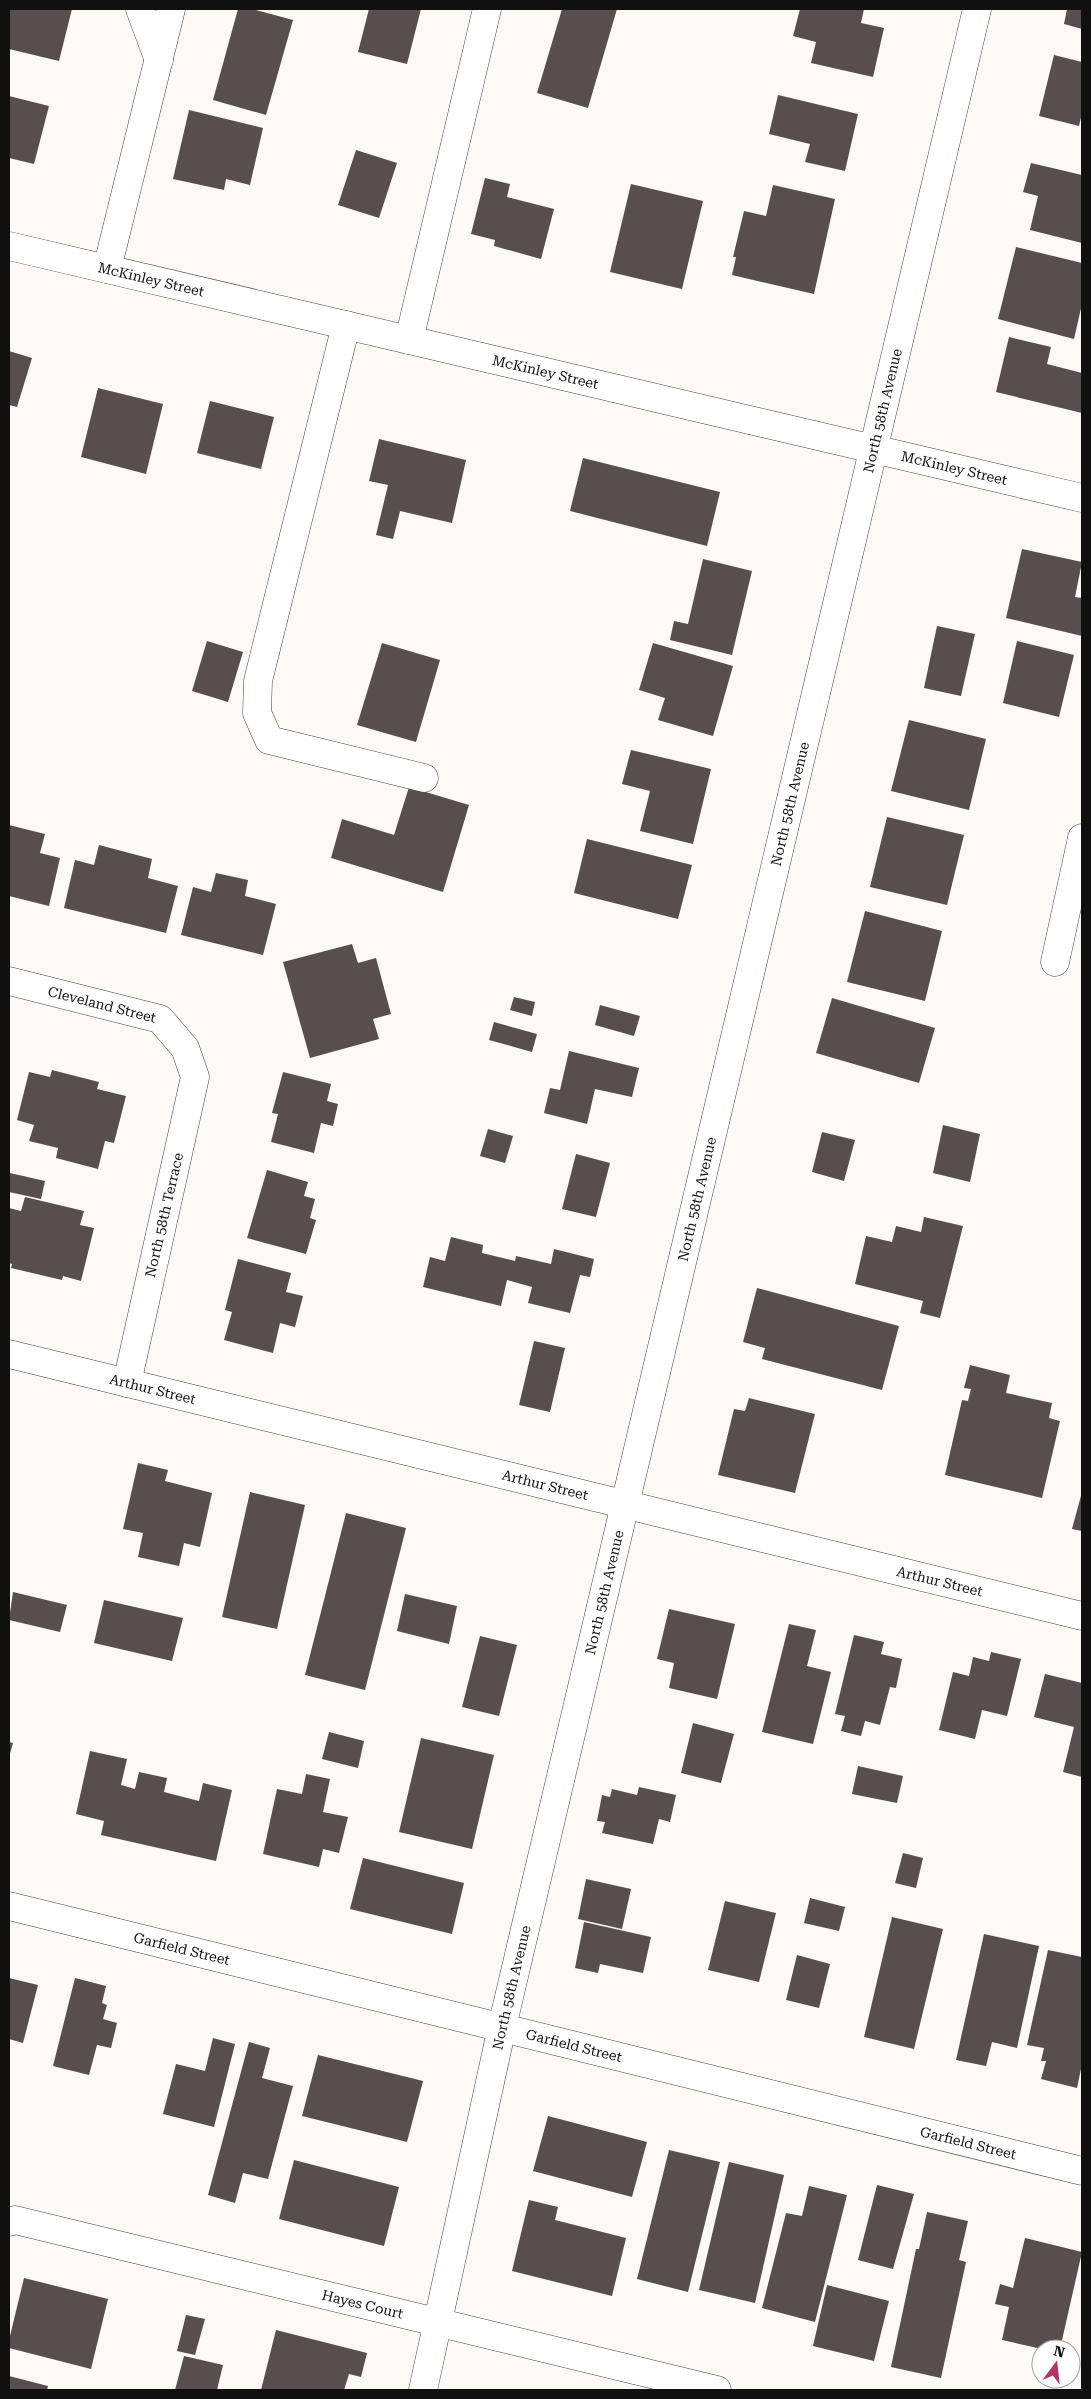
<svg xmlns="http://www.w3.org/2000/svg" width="1091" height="2399" font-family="'Roboto Serif',serif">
<rect width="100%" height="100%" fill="#fef9f4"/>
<g fill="#584e4d">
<polygon points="9,9 72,9 59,61 9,49"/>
<polygon points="238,9 252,9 293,20 266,115 213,100"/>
<polygon points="369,9 421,9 407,64 358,52"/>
<polygon points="562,9 617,9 588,108 537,93"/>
<polygon points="800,9 864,9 861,23 884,28 873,77 811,63 816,42 793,36"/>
<polygon points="1067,9 1082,9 1082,29 1064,24"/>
<polygon points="1054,55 1082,62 1082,113 1079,126 1039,116"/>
<polygon points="778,95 858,114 845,171 805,162 810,144 769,134"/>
<polygon points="9,96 49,106 34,164 9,158"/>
<polygon points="189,110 263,128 250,185 226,179 224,190 173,179"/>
<polygon points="356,150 397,163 379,218 338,205"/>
<polygon points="1031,163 1082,175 1082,243 1030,230 1038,196 1023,192"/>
<polygon points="485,178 510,184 507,197 554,209 541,259 494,246 495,240 471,234"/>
<polygon points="631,184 703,201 682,289 610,272"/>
<polygon points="773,185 835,199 814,294 732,275 736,257 733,257 744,211 766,216"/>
<polygon points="1016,247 1082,263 1082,304 1074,339 998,319"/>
<polygon points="1009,337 1051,347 1047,364 1082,373 1082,413 996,392"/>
<polygon points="9,351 32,358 17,407 9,405"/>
<polygon points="98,388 163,404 146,474 81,457"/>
<polygon points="210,401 274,417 261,469 197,453"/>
<polygon points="379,439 466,460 452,523 400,511 393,539 376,535 388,485 369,481"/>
<polygon points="583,458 720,492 707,546 570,511"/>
<polygon points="1022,549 1082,562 1075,597 1082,598 1082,636 1006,618"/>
<polygon points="703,559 752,571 732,655 670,640 674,621 688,624"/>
<polygon points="937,626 975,634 961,696 924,688"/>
<polygon points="207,641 243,652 228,702 192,691"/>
<polygon points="1017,641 1074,655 1059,717 1003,703"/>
<polygon points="382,643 440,660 416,742 357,725"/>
<polygon points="653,643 733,666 713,736 658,720 665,698 639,690"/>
<polygon points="909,720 986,739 969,810 891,791"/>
<polygon points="631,750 711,769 693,844 640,831 650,791 622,784"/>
<polygon points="409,787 469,805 443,892 331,858 342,819 394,835"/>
<polygon points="887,817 964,835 947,905 870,887"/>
<polygon points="9,825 45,834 40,853 60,858 49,906 9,896"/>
<polygon points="587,839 692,865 678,919 574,893"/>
<polygon points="99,845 152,859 148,878 178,886 166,933 64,908 75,860 94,865"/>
<polygon points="216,873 248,880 245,896 276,904 263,955 181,935 193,887 211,892"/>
<polygon points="865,911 942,931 925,1001 847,982"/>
<polygon points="352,944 358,963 376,958 391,1014 373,1019 379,1039 310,1058 283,962"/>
<polygon points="514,997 535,1002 532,1016 510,1010"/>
<polygon points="832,998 935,1028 919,1083 816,1053"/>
<polygon points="600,1005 640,1016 634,1036 595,1025"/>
<polygon points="494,1022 537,1034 532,1052 489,1040"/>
<polygon points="569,1051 639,1068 632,1097 595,1089 587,1124 544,1113 550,1088 560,1090"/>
<polygon points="52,1070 99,1082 97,1089 126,1096 114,1143 105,1141 98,1169 56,1158 58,1148 29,1141 34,1125 17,1120 29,1072 50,1077"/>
<polygon points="283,1072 331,1084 327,1101 338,1104 333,1126 321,1123 314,1153 271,1142 278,1114 272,1113"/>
<polygon points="943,1125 980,1134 970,1182 933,1173"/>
<polygon points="488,1129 513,1136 505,1163 480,1156"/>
<polygon points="822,1132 855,1140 844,1181 812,1172"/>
<polygon points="576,1154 610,1163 596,1217 562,1209"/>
<polygon points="267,1170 308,1182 304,1196 315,1199 310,1218 316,1220 306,1254 247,1238"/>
<polygon points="10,1173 45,1181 41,1199 9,1192"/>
<polygon points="25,1197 84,1211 80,1225 94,1228 81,1281 63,1276 62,1280 11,1268 12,1264 9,1263 9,1208 21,1211"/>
<polygon points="924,1217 963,1226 940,1318 920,1313 923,1301 855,1284 866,1236 892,1242 896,1226 921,1232"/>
<polygon points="451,1237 483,1245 482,1253 515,1261 516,1256 551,1264 554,1249 594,1259 590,1277 580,1275 570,1313 528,1303 532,1287 507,1280 501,1306 423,1287 430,1257 445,1261"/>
<polygon points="238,1259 291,1273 286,1292 303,1296 295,1327 280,1323 273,1353 224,1340 232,1312 225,1310"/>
<polygon points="757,1288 899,1326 882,1390 762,1359 765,1348 743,1342"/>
<polygon points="534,1341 565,1348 550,1412 519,1405"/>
<polygon points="970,1365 1010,1375 1006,1393 1052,1403 1049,1418 1060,1421 1042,1498 945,1475 962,1400 968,1401 971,1389 964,1388"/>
<polygon points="749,1398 815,1414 795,1493 718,1475 734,1409 745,1411"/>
<polygon points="138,1463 168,1470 165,1481 212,1493 200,1547 184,1543 179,1566 138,1557 143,1533 123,1529"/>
<polygon points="250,1492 305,1505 277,1629 222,1617"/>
<polygon points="1082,1492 1082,1531 1072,1529"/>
<polygon points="346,1513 406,1528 365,1690 305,1675"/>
<polygon points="13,1592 67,1605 60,1632 9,1620"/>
<polygon points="405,1594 457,1606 449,1644 397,1631"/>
<polygon points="104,1600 183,1618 172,1661 94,1643"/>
<polygon points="669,1609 735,1624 717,1699 669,1688 674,1663 657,1659"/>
<polygon points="789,1624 816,1630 807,1666 831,1672 813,1744 762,1732"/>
<polygon points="854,1635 884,1642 881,1654 902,1659 896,1688 890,1687 880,1725 865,1721 861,1736 841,1731 845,1716 835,1714"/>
<polygon points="480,1636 517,1645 499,1716 462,1707"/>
<polygon points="991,1652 1021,1659 1007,1716 982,1710 975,1739 939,1730 953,1672 969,1676 973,1657 989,1661"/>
<polygon points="1045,1674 1082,1683 1082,1777 1063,1772 1074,1727 1034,1717"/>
<polygon points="693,1723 734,1734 721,1783 681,1773"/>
<polygon points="329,1732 364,1741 358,1768 322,1759"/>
<polygon points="421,1738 494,1755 472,1849 399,1832"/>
<polygon points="9,1742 13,1743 9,1757"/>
<polygon points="90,1751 127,1759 121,1785 135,1789 139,1772 167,1778 164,1792 199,1801 203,1783 232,1790 216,1861 101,1835 104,1821 76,1814"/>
<polygon points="858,1766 903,1776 897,1803 852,1794"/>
<polygon points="306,1774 330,1779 323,1812 348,1817 339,1853 323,1849 319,1867 263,1854 277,1789 302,1794"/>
<polygon points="639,1787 676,1795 670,1822 659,1819 653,1844 602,1833 605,1822 597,1821 602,1795 610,1797 612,1789 637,1795"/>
<polygon points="903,1853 923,1858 916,1888 895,1883"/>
<polygon points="363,1858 464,1883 452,1934 350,1909"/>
<polygon points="586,1879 631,1889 622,1929 578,1919"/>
<polygon points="810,1898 845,1907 839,1931 804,1923"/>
<polygon points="725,1901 776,1913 759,1982 708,1970"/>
<polygon points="892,1917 943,1929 914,2049 864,2037"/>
<polygon points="584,1922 651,1937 643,1973 600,1964 598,1973 575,1968"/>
<polygon points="984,1934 1039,1946 1017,2048 992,2042 986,2066 956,2060"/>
<polygon points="1048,1950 1082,1957 1082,2064 1077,2088 1041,2079 1046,2061 1041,2061 1044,2048 1027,2045"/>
<polygon points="797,1955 830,1964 819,2008 786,2000"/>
<polygon points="9,1978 38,1985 23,2043 9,2039"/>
<polygon points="75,1978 106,1986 102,2003 107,2005 103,2019 117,2023 111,2048 97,2045 89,2075 53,2066"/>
<polygon points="213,2038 235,2044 214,2127 163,2114 176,2064 205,2071"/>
<polygon points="249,2042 270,2048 262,2078 293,2086 268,2179 243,2173 235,2203 208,2195"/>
<polygon points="318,2055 423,2081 407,2142 302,2116"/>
<polygon points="548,2116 647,2142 632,2197 533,2171"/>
<polygon points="669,2150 720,2162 688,2292 637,2279"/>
<polygon points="294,2160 399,2187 384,2246 279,2219"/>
<polygon points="729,2162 784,2175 755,2303 699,2290"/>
<polygon points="877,2185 914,2194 893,2269 858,2260"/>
<polygon points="809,2186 847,2195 815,2322 762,2308 786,2213 802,2216"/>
<polygon points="529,2200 558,2207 555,2220 626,2238 612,2296 512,2271"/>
<polygon points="927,2212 968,2221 959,2260 966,2262 941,2378 891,2367 916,2249 919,2249"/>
<polygon points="1025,2238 1082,2252 1060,2349 1042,2349 1002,2340 1009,2307 995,2304 1000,2284 1013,2288"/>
<polygon points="24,2278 108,2299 91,2369 9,2348 9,2340"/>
<polygon points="827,2285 889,2301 874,2361 813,2346"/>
<polygon points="186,2315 205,2319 195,2355 177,2351"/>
<polygon points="276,2330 367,2353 361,2377 349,2374 344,2390 261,2390"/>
<polygon points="184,2356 223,2365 217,2390 175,2390"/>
<polygon points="9,2376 48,2386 47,2390 9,2390"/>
</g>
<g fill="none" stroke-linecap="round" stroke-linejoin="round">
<g stroke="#434343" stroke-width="29">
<g id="minor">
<polyline points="140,9 159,60"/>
<path id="s1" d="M9 246 1082 498"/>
<polyline points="107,269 171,9"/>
<polyline points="346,325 258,681 257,713 269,740 424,778"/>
<polyline points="409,340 487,9"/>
<polyline points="1055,962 1082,838"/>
<path id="s2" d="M9 981 160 1019 185 1048 195 1077 127 1383"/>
<path id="s3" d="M9 1354 1082 1616"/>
<path id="s4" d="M9 1906 1082 2171"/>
<path id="s5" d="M9 2222 15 2220 717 2390"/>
<path id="s6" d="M423 2390 502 2027 977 9"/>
</g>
</g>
<use href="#minor" stroke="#fff" stroke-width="28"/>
</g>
<g text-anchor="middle" stroke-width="5" stroke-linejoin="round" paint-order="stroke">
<g font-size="14" fill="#101010" stroke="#fff">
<text dy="5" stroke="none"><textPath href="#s1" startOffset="146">McKinley Street</textPath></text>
<text dy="5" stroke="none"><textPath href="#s1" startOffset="551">McKinley Street</textPath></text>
<text dy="5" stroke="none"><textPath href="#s6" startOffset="2032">North 58th Avenue</textPath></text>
<text dy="5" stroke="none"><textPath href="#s1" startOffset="971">McKinley Street</textPath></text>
<text dy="5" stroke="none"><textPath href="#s6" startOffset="1628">North 58th Avenue</textPath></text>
<text dy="5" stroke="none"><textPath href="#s2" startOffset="96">Cleveland Street</textPath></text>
<text dy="5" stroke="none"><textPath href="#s6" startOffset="1222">North 58th Avenue</textPath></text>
<text transform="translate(164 1215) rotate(-77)" y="5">North 58th Terrace</text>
<text dy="5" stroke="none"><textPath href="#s3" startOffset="148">Arthur Street</textPath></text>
<text dy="5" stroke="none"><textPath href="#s3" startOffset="552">Arthur Street</textPath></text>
<text dy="5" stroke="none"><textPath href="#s3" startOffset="958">Arthur Street</textPath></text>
<text dy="5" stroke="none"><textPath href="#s6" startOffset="818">North 58th Avenue</textPath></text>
<text dy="5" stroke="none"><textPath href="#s4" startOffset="178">Garfield Street</textPath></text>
<text dy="5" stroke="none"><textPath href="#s6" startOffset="412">North 58th Avenue</textPath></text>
<text dy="5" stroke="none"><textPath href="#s4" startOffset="582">Garfield Street</textPath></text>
<text dy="5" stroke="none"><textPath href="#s4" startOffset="988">Garfield Street</textPath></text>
<text dy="5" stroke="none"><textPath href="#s5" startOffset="364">Hayes Court</textPath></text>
</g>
</g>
<rect width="1091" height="2399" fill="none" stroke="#101010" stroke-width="20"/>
<g transform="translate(1056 2364) rotate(15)"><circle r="24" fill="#ffffff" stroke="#9f9f9f"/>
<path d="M0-4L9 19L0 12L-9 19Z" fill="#b43465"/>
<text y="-8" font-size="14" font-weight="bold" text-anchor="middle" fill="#101010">N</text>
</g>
</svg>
